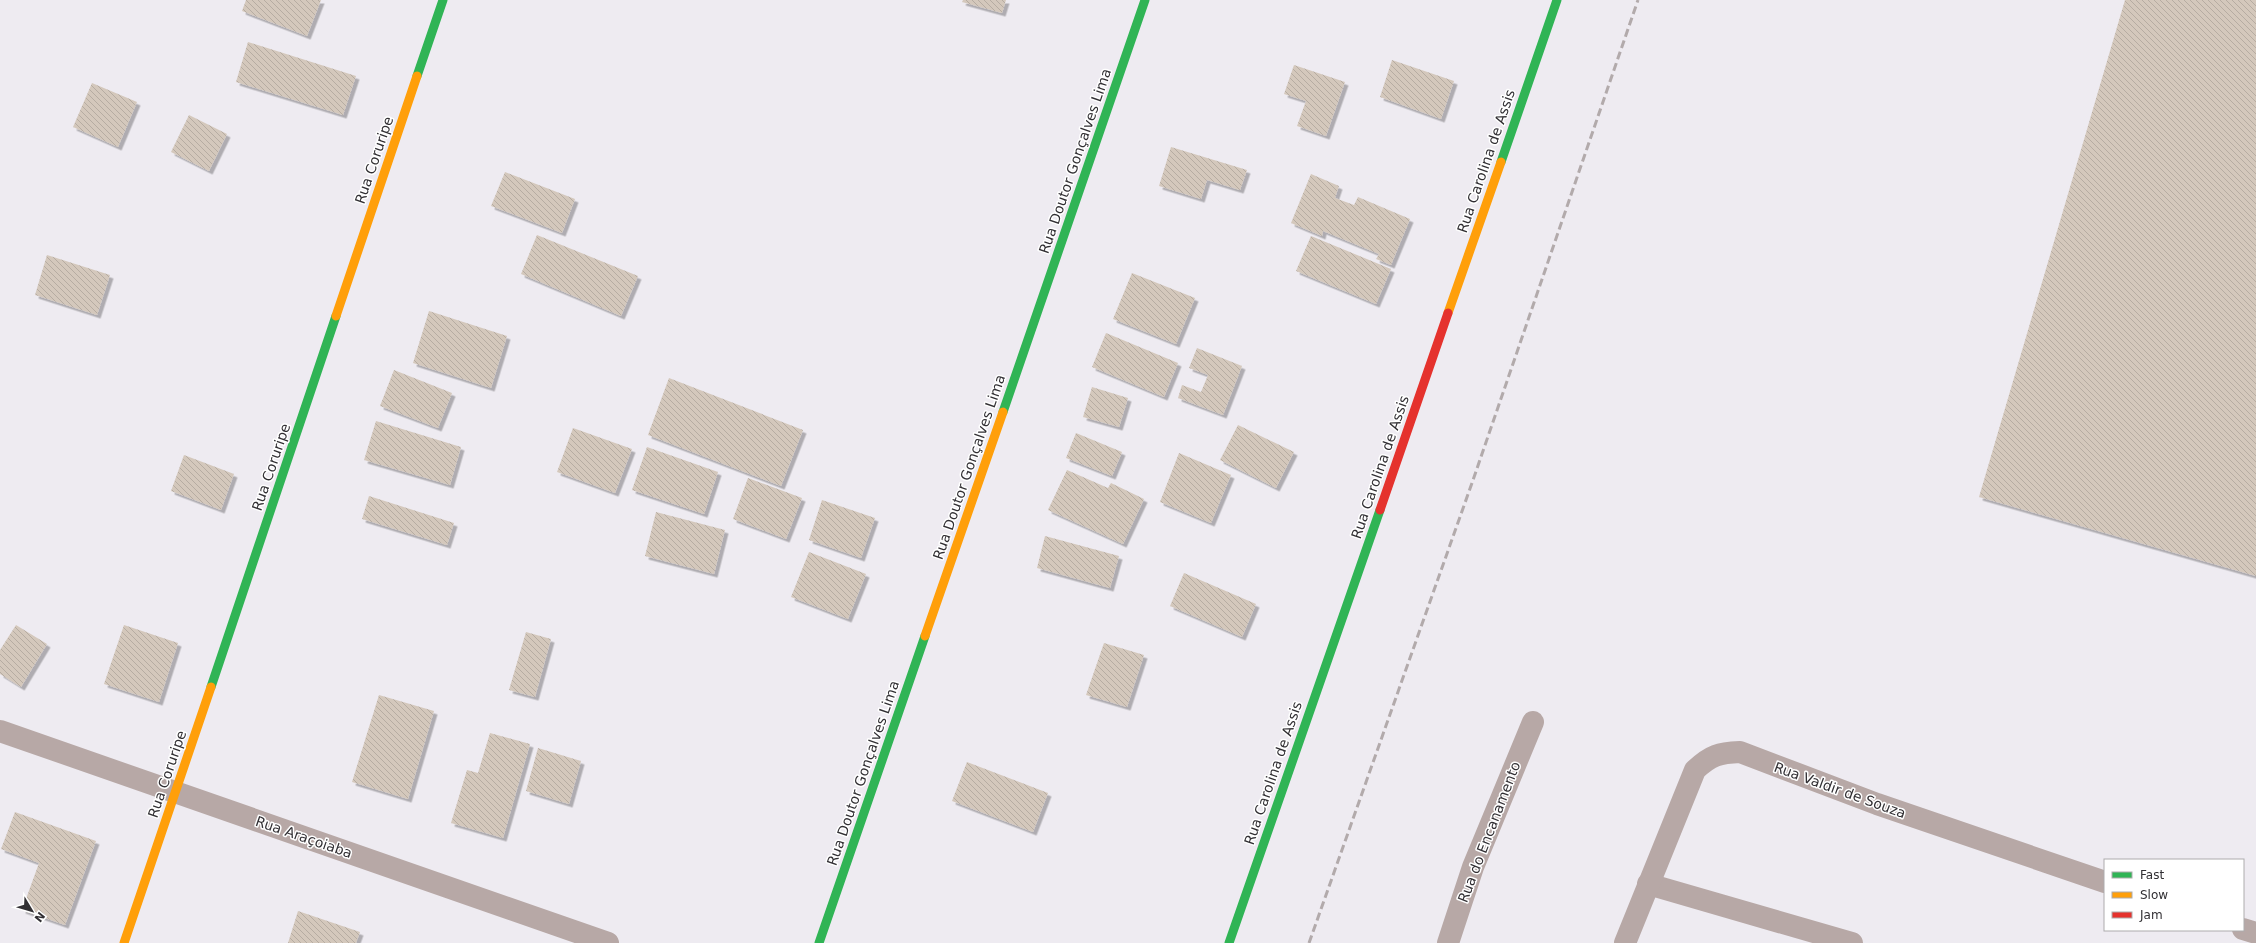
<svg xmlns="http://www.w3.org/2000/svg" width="2256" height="943" font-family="'DejaVu Sans',sans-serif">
<defs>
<pattern id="building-back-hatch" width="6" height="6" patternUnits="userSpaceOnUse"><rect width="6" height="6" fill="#d4c8bc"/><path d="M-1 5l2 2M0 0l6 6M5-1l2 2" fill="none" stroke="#b6aca2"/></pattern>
<filter id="shadow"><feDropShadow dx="3.5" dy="3.5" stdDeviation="0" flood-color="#0004"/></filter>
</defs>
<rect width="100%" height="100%" fill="#eeebf1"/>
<g fill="url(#building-back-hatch)" filter="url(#shadow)">
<polygon points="246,0 321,0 307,36 242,11"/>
<polygon points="963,0 1006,0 1002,13 962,2"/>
<polygon points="2125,0 2256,0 2256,576 1979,497"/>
<polygon points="248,42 356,76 343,115 236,82"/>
<polygon points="1392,60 1454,81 1441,119 1380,97"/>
<polygon points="1294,65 1345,82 1326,136 1297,126 1306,101 1284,94"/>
<polygon points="92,83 137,102 118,147 73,127"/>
<polygon points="189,115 227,134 209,171 171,152"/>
<polygon points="1171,147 1247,170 1240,190 1207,180 1201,199 1159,186"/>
<polygon points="505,172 575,199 562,233 491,206"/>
<polygon points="1311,174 1339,186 1335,198 1354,205 1358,197 1410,219 1391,265 1376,259 1379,254 1323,231 1322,236 1291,223"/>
<polygon points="537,235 638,276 621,316 521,274"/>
<polygon points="1311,236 1391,269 1376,304 1296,271"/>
<polygon points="47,255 110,275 97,315 35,295"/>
<polygon points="1132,273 1195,298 1176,344 1113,319"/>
<polygon points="429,311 507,336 491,388 413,363"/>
<polygon points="1106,333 1178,363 1164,397 1092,367"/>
<polygon points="1197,348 1242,366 1223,415 1178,398 1182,385 1201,392 1208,375 1189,368"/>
<polygon points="394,370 452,393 438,428 380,406"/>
<polygon points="669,378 803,430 781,486 648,435"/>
<polygon points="1092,387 1128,398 1119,427 1083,417"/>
<polygon points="376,421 461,447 450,485 364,460"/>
<polygon points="1238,425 1294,452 1276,488 1220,460"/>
<polygon points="573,428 632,449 615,493 557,472"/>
<polygon points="1076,433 1122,452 1112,476 1066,458"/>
<polygon points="647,447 718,472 704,514 632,490"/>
<polygon points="1179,453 1231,475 1211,523 1160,502"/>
<polygon points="184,455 234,474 221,510 171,491"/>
<polygon points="1067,470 1108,488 1111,483 1144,499 1123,544 1048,510"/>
<polygon points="748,478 802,498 786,539 733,519"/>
<polygon points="369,496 454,523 447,545 362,519"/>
<polygon points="822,500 875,518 861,558 809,540"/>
<polygon points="656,512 725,530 714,574 645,556"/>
<polygon points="1045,536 1119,556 1110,588 1037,568"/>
<polygon points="809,552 866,574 848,619 791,597"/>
<polygon points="1184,573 1256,604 1242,637 1170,606"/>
<polygon points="16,625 47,644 21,687 0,674 0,650"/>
<polygon points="124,625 178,643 159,702 104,684"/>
<polygon points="526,632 551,639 535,697 509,690"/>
<polygon points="1104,643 1144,655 1127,707 1086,695"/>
<polygon points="379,695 434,711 408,799 352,782"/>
<polygon points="490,733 530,744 503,838 451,823 467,770 478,773"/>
<polygon points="538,748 581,761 569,804 526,791"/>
<polygon points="967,762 1048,793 1033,832 952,801"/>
<polygon points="15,812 96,841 65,925 22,910 39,863 1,849"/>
<polygon points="298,911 360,932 356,943 288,943"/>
</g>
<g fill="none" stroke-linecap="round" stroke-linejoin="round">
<g stroke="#b7a8a6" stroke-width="22">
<polyline points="0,731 608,943"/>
<polyline points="1648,884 1852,943"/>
<polyline points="2243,929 2256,933"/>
<polyline points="1448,943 1473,867 1533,722"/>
<path d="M1625 943 1695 770C1711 755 1719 753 1740 752L1877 804 2105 882"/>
</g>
<g stroke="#30b455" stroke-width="9">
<polyline points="417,76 443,0"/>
<polyline points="1501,162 1557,0"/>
<polyline points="1003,412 1145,0"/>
<polyline points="211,687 336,316"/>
<polyline points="819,943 925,636"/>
<polyline points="1229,943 1380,510"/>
</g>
<g stroke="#ff9f0a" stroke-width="9">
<polyline points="1448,313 1501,162"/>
<polyline points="336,316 417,76"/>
<polyline points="925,636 1003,412"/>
<polyline points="124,943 211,687"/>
</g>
<polyline stroke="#e5322d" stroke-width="9" points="1380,510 1448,313"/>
<polyline stroke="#b2aaab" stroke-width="3" stroke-dasharray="8 4" stroke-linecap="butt" points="1309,943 1472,483 1638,0"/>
</g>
<g text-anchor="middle" stroke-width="3" stroke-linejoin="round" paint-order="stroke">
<g font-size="14" fill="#312f33" stroke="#fff">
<text transform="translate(374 160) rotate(-71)" y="5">Rua Coruripe</text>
<text transform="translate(1075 161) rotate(-71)" y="5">Rua Doutor Gonçalves Lima</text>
<text transform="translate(1486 161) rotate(-71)" y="5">Rua Carolina de Assis</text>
<text transform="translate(271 467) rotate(-71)" y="5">Rua Coruripe</text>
<text transform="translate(969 467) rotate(-71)" y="5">Rua Doutor Gonçalves Lima</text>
<text transform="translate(1380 467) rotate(-71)" y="5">Rua Carolina de Assis</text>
<text transform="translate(863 773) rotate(-71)" y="5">Rua Doutor Gonçalves Lima</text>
<text transform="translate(1273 773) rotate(-71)" y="5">Rua Carolina de Assis</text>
<text transform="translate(167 774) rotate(-71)" y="5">Rua Coruripe</text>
<text transform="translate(1840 790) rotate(20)" y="5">Rua Valdir de Souza</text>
<text transform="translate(1489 832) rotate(-69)" y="5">Rua do Encanamento</text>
<text transform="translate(304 837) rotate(19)" y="5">Rua Araçoiaba</text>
</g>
</g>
<rect x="2104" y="859" width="140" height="72" fill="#ffffff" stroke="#adacad"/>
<rect x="2112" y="872" width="20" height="6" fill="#30b455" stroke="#adacad"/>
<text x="2140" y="879" font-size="12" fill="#312f33">Fast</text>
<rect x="2112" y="892" width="20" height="6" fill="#ff9f0a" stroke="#adacad"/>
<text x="2140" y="899" font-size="12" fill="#312f33">Slow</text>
<rect x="2112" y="912" width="20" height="6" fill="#e5322d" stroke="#adacad"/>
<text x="2140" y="919" font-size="12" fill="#312f33">Jam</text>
<g transform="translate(32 911) rotate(128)" stroke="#ffffff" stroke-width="3" paint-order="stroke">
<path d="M0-3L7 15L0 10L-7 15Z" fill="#312f33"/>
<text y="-6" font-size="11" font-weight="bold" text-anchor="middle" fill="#312f33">N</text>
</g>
</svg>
